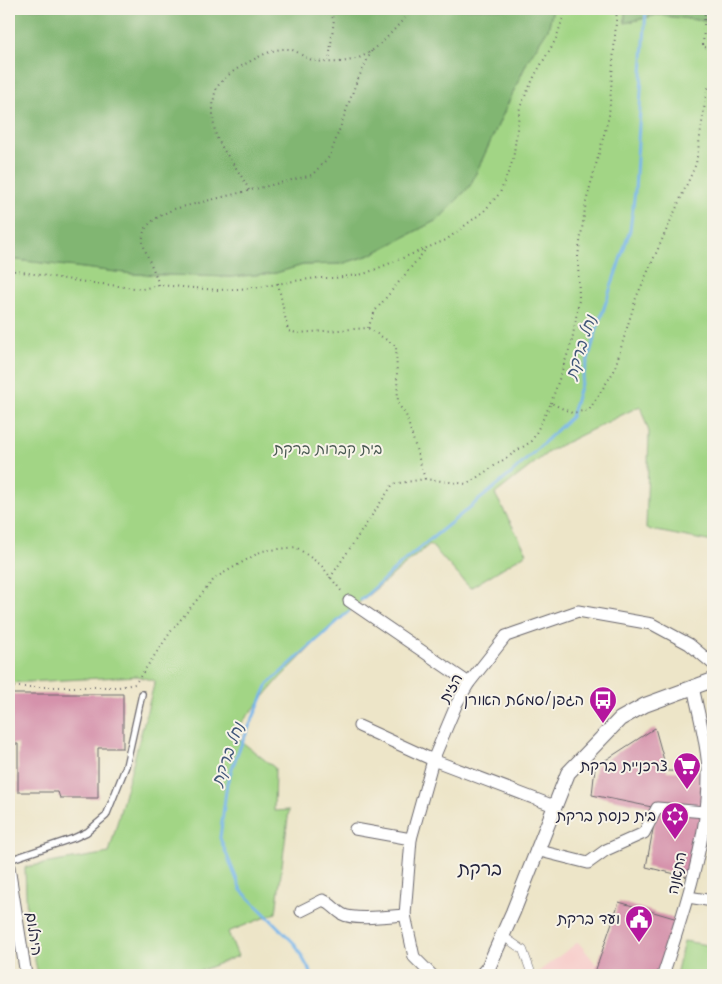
<svg xmlns="http://www.w3.org/2000/svg" width="722" height="984" font-family="Mali,'Playpen Sans Hebrew',sans-serif">
<rect width="100%" height="100%" fill="#f7f3e8"/>
<filter id="ink" filterUnits="userSpaceOnUse"><feTurbulence type="fractalNoise" baseFrequency=".02" numOctaves="2"/><feDisplacementMap in="SourceGraphic" scale="10" xChannelSelector="R" yChannelSelector="G"/><feConvolveMatrix kernelMatrix="1 2 1 2 8 2 1 2 1" color-interpolation-filters="sRGB"/></filter>
<filter id="wash" filterUnits="userSpaceOnUse"><feTurbulence type="fractalNoise" baseFrequency=".0096" numOctaves="4" result="noise"/><feDisplacementMap in="SourceGraphic" scale="20" xChannelSelector="R" yChannelSelector="G"/><feGaussianBlur stdDeviation="1.12" result="paint"/><feColorMatrix in="noise" values="0 0 0 0 0 0 0 0 0 0 0 0 0 0 0 0 0 1.4 0 .05"/><feComposite in="paint" operator="in"/></filter>
<g filter="url(#wash)">
<rect width="100%" height="100%" fill="#ede5c8"/>
<polygon fill="#f7d0cd" points="578,942 597,965 594,975 534,975"/>
<g fill="#a2d585" stroke="#627c60">
<polygon points="553,9 625,9 625,23 657,15 713,22 713,542 646,529 649,432 640,406 551,450 495,494 527,553 470,588 430,544 337,621 280,678 232,734 275,768 274,811 289,810 276,913 228,932 238,956 190,975 38,975 27,922 25,867 109,853 155,681 137,676 9,683 9,259 133,274 231,277 276,273 303,265 341,264 370,255 439,219 470,186 528,60 548,29"/>
<polygon points="684,941 713,946 713,975 676,975"/>
</g>
<g fill="#81b672" stroke="#526c56">
<polygon points="9,9 553,9 548,29 528,60 470,186 439,219 370,255 341,264 303,265 276,273 231,277 133,274 9,259"/>
<polygon points="625,9 713,9 713,22 657,15 625,23"/>
</g>
<g fill="none" stroke-linecap="round" stroke-linejoin="round">
<g stroke="#77b6eb" stroke-width="3">
<polyline points="361,600 404,561 512,473 571,417 597,329 630,230 635,191 646,9"/>
<polyline points="312,975 295,944 241,890 220,838 227,783 238,752 268,684 349,611"/>
</g>
</g>
<g id="blocks">
<g fill="#d592ab">
<polygon points="10,694 123,694 123,748 98,748 98,798 60,798 58,792 18,792 18,744 11,744"/>
<polygon points="655,728 667,771 708,772 692,878 646,867 657,808 592,795 595,767"/>
<polygon points="619,902 681,920 663,975 594,975"/>
</g>
</g>
</g>
<g filter="url(#ink)">
<use href="#blocks" fill-opacity="0" stroke="#69666c" stroke-width="1"/>
<g fill="none" stroke-linecap="round" stroke-linejoin="round">
<g stroke="#69666c" stroke-width="8">
<polyline id="service" points="9,860 74,838 87,832 106,816 126,766 142,694"/>
</g>
<g stroke="#69666c" stroke-width="9">
<polyline id="pedestrian" points="503,936 523,950 532,975"/>
</g>
<g stroke="#69666c" stroke-width="13">
<g id="minor">
<polyline points="349,601 469,683"/>
<polyline points="359,726 433,760 554,806"/>
<polyline points="355,829 411,839"/>
<polyline points="536,850 588,863 606,850 644,833 657,808 705,812"/>
<polyline points="9,867 26,975"/>
<polyline points="688,897 713,901"/>
<path d="M301 911 323 900C332 904 335 910 342 914 354 921 390 916 405 915"/>
<polyline points="432,975 414,957 405,915 411,839 433,760 457,703 469,683 506,636 578,611 652,624 689,644 713,664"/>
<path d="M663 975C683 915 709 837 708 773 708 746 698 713 693 686"/>
</g>
</g>
<g stroke="#69666c" stroke-width="16">
<polyline id="tertiary" points="482,975 488,968 513,912 568,773 620,719 645,705 713,680"/>
</g>
<g stroke="#69666c" stroke-width="2" stroke-dasharray="1 4" stroke-linecap="butt">
<polyline points="326,9 334,19 329,61"/>
<polyline points="705,9 703,47 713,48"/>
<path d="M249 190C240 171 226 156 217 138 212 126 211 96 218 86 223 78 236 69 245 64 257 58 272 48 287 49 294 49 301 55 307 58 322 65 349 63 363 56 382 47 398 24 413 9"/>
<polyline points="9,270 78,281 142,289 159,285 218,290 254,288 294,281 318,278 335,278 364,274 446,240 484,211 500,193 513,160 520,107 535,75 556,39 566,9"/>
<polyline points="278,283 288,331 297,333 368,328 396,346 398,404 406,415 425,479"/>
<path d="M159 285C146 245 124 231 174 209L312 175 330 156 356 83 372 50"/>
<polyline points="368,328 375,311 427,248"/>
<polyline points="551,403 572,341 579,300 578,256 586,202 609,116 617,9"/>
<polyline points="330,578 393,484 425,479 467,484 532,441 551,403 572,413 589,410 614,371 636,298 696,164 707,89 713,84"/>
<polyline points="9,687 119,687 135,684 172,630 215,578 262,551 296,547 321,565 342,592"/>
</g>
<use href="#service" stroke="#fff" stroke-width="5.5"/>
<use href="#pedestrian" stroke="#fff" stroke-width="8"/>
<use href="#minor" stroke="#fff" stroke-width="11"/>
<use href="#tertiary" stroke="#fff" stroke-width="14"/>
</g>
</g>
<defs>
<g id="bus-pin" transform="scale(1.4375)"><path d="M0 17L-7.5 6A9.5 9.5 0 1 1 7.5 6Z" fill="#b5179e" stroke="#f7f3e8"/><path d="M-5-6H5V4H4V6H2V4H-2V6H-4V4H-5ZM-3.5-4V0h7V-4ZM-3.5 1.2v1.5H-2V1.2ZM2 1.2v1.5H3.5V1.2Z" fill="#fff"/></g>
<g id="supermarket-pin" transform="scale(1.4375)"><path d="M0 17L-7.5 6A9.5 9.5 0 1 1 7.5 6Z" fill="#b5179e" stroke="#f7f3e8"/><path d="M-6-5.5h2.5l.6 2H6L4.5 2H-2.5L-4.4-4H-6ZM-1.5 3.2a1.3 1.3 0 1 0 .1 0ZM3 3.2a1.3 1.3 0 1 0 .1 0Z" fill="#fff"/></g>
<g id="synagogue-pin" transform="scale(1.4375)"><path d="M0 17L-7.5 6A9.5 9.5 0 1 1 7.5 6Z" fill="#b5179e" stroke="#f7f3e8"/><path d="M0-6.5L5.6 3.2H-5.6ZM0 6.5L5.6-3.2H-5.6Z" fill="#fff"/></g>
<g id="civic-pin" transform="scale(1.4375)"><path d="M0 17L-7.5 6A9.5 9.5 0 1 1 7.5 6Z" fill="#b5179e" stroke="#f7f3e8"/><path d="M-.6-6.5H3V-4.5H.6V-3L4-1V1h2V6H-6V1h2V-1L-.6-3ZM-1.2 2.5V6h2.4V2.5Z" fill="#fff"/></g>
</defs>
<g fill-rule="evenodd">
<use href="#bus-pin" x="603" y="700"/>
<use href="#supermarket-pin" x="687" y="766"/>
<use href="#synagogue-pin" x="675" y="816"/>
<use href="#civic-pin" x="639" y="919"/>
</g>
<g text-anchor="middle" stroke-width="4" stroke-linejoin="round" paint-order="stroke">
<g font-size="15" fill="#485851" stroke="#f7f3e8">
<text x="328" y="454">בית קברות ברקת</text>
</g>
<g font-size="15" fill="#22223b" stroke="#f7f3e8">
<text transform="translate(451 688) rotate(-60)" y="5">הזית</text>
<text transform="translate(677 873) rotate(-78)" y="5">התאנה</text>
<text transform="translate(34 934) rotate(82)" y="5">היהלום</text>
</g>
<g font-size="15" fill="#22223b" stroke="#f7f3e8" text-anchor="end">
<text x="584" y="705">הגפן/סמטת האורן</text>
<text x="668" y="771">צרכניית ברקת</text>
<text x="656" y="821">בית כנסת ברקת</text>
<text x="620" y="924">ועד ברקת</text>
</g>
<g font-size="16" font-style="italic" fill="#405679" stroke="#f7f3e8">
<text transform="translate(580 347) rotate(-72)" y="6">נחל ברקת</text>
<text transform="translate(227 754) rotate(-70)" y="6">נחל ברקת</text>
</g>
<g font-size="18" fill="#22223b" stroke="#f7f3e8">
<text x="480" y="875">ברקת</text>
</g>
</g>
<rect width="722" height="984" fill="none" stroke="#f7f3e8" stroke-width="30"/>
</svg>
